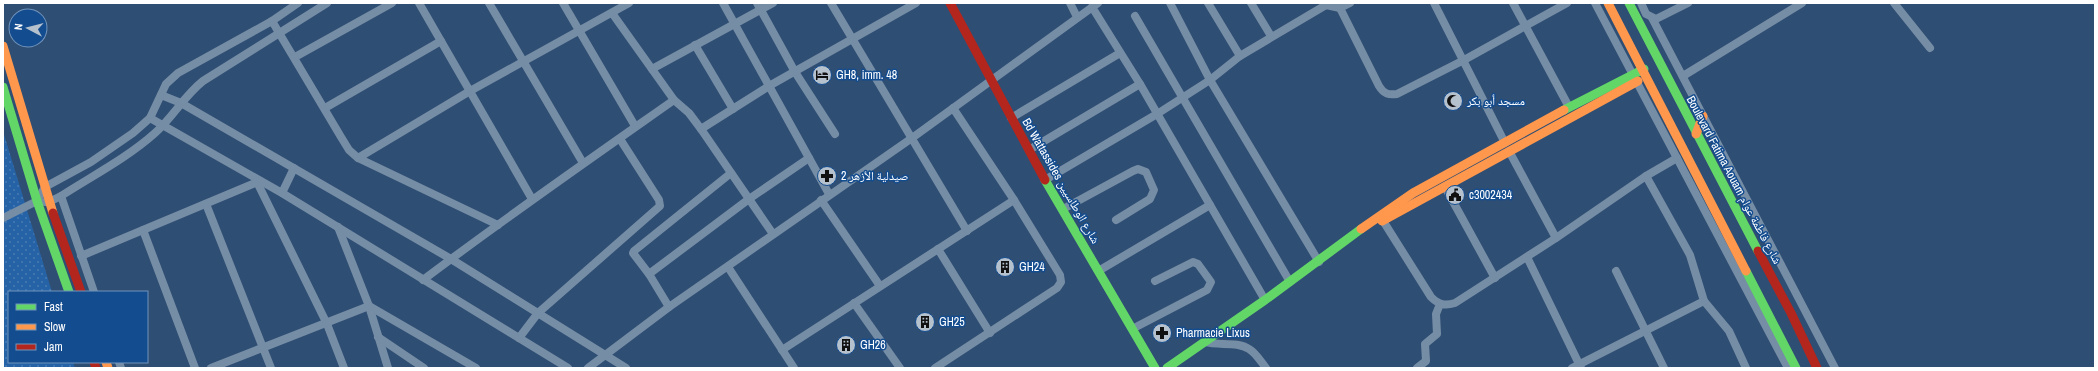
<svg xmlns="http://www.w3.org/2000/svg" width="2098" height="371" font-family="'Archivo Narrow','Noto Naskh Arabic',sans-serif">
<defs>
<pattern id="grass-dots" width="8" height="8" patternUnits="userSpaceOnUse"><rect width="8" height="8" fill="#2663a6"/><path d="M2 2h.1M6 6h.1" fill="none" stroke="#477ab3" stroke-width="1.8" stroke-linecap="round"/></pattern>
</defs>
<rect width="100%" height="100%" fill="#2f4e73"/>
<polygon fill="url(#grass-dots)" points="3,131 52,292 9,292 9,362 73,362 75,368 3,368"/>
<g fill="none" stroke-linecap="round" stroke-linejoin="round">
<g stroke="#768da6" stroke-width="8">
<polyline points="419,3 532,199"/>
<polyline points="489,3 583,163"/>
<polyline points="563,3 635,126"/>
<polyline points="723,3 829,194"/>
<polyline points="757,3 795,72 835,134"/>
<polyline points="831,3 967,231"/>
<polyline points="1070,3 1077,17"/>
<polyline points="1170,3 1210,80 1319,262"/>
<polyline points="1208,3 1240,56"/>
<polyline points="1251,3 1271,36"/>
<polyline points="1434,3 1505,143"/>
<polyline points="1513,3 1569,107"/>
<polyline points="1595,3 1788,368"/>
<polyline points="1641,3 1646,14 1656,19 1688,3"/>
<polyline points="1894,3 1930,48"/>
<polyline points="1092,7 1140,84 1265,300"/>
<path d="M1340 8 1379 86C1384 94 1388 95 1397 94L1464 60 1567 3"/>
<polyline points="612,13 674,100 689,113 701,129 773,234"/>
<polyline points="1135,16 1290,282"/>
<polyline points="1652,18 1835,368"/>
<polyline points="272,21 341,137 349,150 358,158 498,225"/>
<polyline points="695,45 733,109"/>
<polyline points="295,57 392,3"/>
<polyline points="652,69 773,3"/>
<polyline points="1683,76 1802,3"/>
<polyline points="161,95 181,103 451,259 626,368"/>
<polyline points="325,108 441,41"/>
<polyline points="150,118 282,193 568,368"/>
<polyline points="1011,118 1120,53"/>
<polyline points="701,129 769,86 916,3"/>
<polyline points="1029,150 1140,84"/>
<polyline points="1509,151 1556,238"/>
<polyline points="358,158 470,91 629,3"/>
<polyline points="1646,176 1690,255 1704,301 1729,331 1746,368"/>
<polyline points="1045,180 1157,114 1210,80 1240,56 1326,5 1340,8 1350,3"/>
<polyline points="257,182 327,324 344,368"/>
<polyline points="1445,187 1495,278"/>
<polyline points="282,193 294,168"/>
<polyline points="61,196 94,292"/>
<polyline points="821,200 880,286"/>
<path d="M45 202H49L61 196C92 176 127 158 155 133 173 117 184 96 203 81L327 3"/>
<polyline points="206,204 271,368"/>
<polyline points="1063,209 1133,171 1138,169 1146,172 1154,190 1150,199 1116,220"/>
<path d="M1380 216 1431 297C1439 305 1445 306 1455 303L1556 238 1646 176 1677 158"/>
<polyline points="3,218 37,201 45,187 91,162 133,133 150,118 166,84 178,73 272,21 298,3"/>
<polyline points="338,227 369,306 388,368"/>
<polyline points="143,230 195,368"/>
<polyline points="938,249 990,333"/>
<polyline points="81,256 260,181"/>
<polyline points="1527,257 1581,368"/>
<polyline points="728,267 794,368"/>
<polyline points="1100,270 1210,205"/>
<polyline points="1616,271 1664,368"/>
<polyline points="649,274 633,253 634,251 731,173"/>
<path d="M423 280C505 218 590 159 674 100"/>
<polyline points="854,303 900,368"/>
<polyline points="669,307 649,274 749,199 809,158"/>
<polyline points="1134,328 1207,290 1211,282 1198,264 1193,262 1155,281"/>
<polyline points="378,337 424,368"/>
<polyline points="519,338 538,313 660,206 659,200 620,139"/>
<path d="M1205 342C1219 346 1237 341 1249 349 1256 353 1261 362 1266 368"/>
<polyline points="782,350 1014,200"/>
<polyline points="119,362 121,368"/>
<polyline points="211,368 369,306 476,368"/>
<polyline points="588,368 669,307 912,138 1098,3"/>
<polyline points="935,368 1057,288 1061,282 1060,275 1014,200 953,108"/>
<polyline points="1417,368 1426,361 1425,344 1437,334 1436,314 1440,304"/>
<polyline points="1572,368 1704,301"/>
</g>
<g stroke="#63d668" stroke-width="9">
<polyline points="1629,3 1758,251"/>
<polyline points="3,87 37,201 69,292"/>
<polyline points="1564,110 1644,69"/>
<polyline points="1045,180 1155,368"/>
<polyline points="1746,271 1796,368"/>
<polyline points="1167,368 1265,300 1361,229"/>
</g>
<g stroke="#ff974d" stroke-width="9">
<polyline points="1608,3 1746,271"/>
<polyline points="3,46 53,213"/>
<polyline points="1696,134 1703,116"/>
<polyline points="1382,221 1638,81"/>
<polyline points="1361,229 1413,193 1564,110"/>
<polyline points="106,362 108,368"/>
</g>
<g stroke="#b3261e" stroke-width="9">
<polyline points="950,3 1045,180"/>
<polyline points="53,213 81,292"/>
<polyline points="1758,251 1791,313 1817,368"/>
<polyline points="94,362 96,368"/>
</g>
</g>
<defs>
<g id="hotel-disc" transform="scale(1)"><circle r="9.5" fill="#b6c1ce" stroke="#134c8f"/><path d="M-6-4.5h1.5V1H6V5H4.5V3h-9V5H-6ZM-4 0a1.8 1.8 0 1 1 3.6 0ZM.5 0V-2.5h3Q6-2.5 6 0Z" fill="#111"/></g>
<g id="mosque-disc" transform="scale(1)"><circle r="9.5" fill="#b6c1ce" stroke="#134c8f"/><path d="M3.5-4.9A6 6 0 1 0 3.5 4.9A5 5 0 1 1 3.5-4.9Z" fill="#111"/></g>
<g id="pharmacy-disc" transform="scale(1)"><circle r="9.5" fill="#b6c1ce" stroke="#134c8f"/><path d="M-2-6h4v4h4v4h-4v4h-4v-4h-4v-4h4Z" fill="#111"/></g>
<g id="civic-disc" transform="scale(1)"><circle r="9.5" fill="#b6c1ce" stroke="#134c8f"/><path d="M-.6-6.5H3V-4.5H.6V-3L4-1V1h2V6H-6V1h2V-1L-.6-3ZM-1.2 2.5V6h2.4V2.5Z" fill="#111"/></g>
<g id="building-disc" transform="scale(1)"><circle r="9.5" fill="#b6c1ce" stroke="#134c8f"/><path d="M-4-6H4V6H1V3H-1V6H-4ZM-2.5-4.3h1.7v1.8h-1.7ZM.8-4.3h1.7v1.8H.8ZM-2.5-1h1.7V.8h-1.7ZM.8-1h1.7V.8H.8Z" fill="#111"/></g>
</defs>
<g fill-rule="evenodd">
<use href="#hotel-disc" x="822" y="75"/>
<use href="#mosque-disc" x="1453" y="101"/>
<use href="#pharmacy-disc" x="827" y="176"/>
<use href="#civic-disc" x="1455" y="195"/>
<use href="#building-disc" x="1005" y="267"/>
<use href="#building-disc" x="925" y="322"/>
<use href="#pharmacy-disc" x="1162" y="333"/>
<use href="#building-disc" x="846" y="345"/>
</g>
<g text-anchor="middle" stroke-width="3" stroke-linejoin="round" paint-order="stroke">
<g font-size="12" fill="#fff" stroke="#134c8f" text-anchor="start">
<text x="836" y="79">GH8, imm. 48</text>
<text x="1467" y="105">مسجد أبو بكر</text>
<text x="841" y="180">صيدلية الأزهر 2</text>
<text x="1469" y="199">c3002434</text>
<text x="1019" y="271">GH24</text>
<text x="939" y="326">GH25</text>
<text x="1176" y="337">Pharmacie Lixus</text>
<text x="860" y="349">GH26</text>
</g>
<g font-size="12" fill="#fff" stroke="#134c8f">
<text transform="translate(1734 180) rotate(62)" y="4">Boulevard Fatima Aouam شارع فاطمة عوام</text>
<text transform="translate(1061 181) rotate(60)" y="4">Bd Wattassides شارع الوطاسيين</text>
</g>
</g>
<rect width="2098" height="371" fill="none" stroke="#ffffff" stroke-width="8"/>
<rect x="8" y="291" width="140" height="72" fill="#134c8f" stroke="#7194bc"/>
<rect x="16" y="304" width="20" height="6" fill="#63d668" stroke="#7194bc"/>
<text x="44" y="311" font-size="12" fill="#ffffff">Fast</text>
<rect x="16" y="324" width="20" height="6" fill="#ff974d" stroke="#7194bc"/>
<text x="44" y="331" font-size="12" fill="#ffffff">Slow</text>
<rect x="16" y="344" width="20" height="6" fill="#b3261e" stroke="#7194bc"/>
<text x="44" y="351" font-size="12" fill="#ffffff">Jam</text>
<g transform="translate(28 28) rotate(277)"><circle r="19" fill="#134c8f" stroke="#7194bc"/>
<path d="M0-3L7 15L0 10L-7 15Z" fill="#b6c1ce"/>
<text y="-6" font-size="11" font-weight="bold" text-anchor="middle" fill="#ffffff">N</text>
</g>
</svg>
